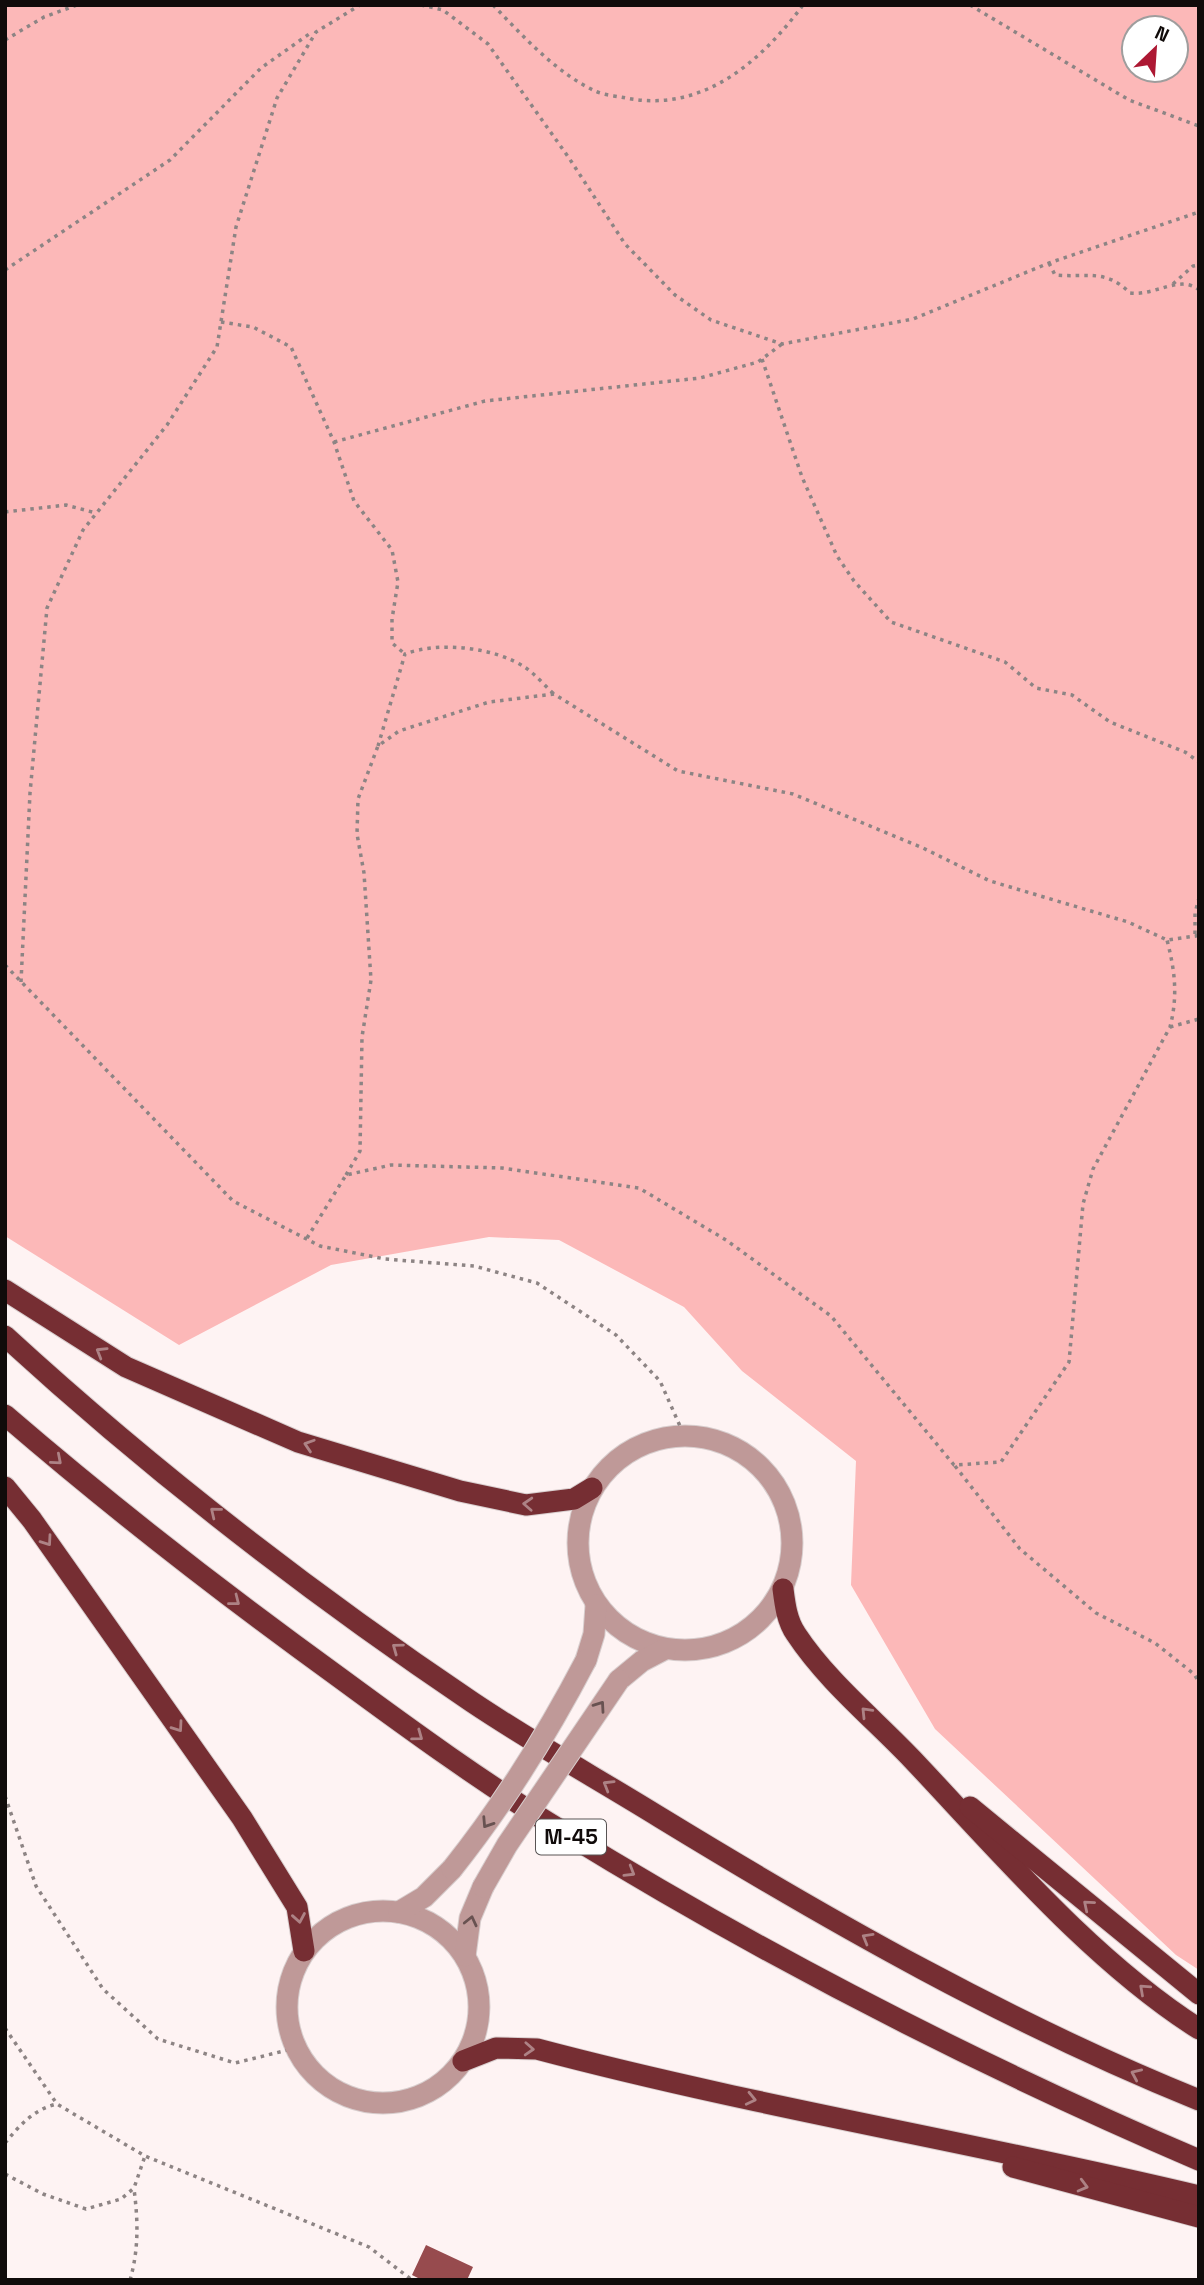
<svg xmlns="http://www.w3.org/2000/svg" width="1204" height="2285" font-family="'Space Grotesk',sans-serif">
<rect width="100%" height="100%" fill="#fef3f3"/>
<path fill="#fcb8b8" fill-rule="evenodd" d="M5 5H1199V1970L1176 1955 935 1729 851 1585 856 1461 742 1371 684 1307 559 1240 489 1237 331 1265 179 1345 5 1236ZM1134 28H1176V70H1134Z"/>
<polygon fill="#974b4e" points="426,2245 473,2267 467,2280 422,2280 412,2275"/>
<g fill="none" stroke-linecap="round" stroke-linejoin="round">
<g stroke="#d8cece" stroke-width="23">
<g id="minor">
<circle cx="685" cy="1543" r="107"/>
<polyline points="586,1660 594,1634 596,1605"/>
<polyline points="619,1680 642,1661 665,1649"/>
<circle cx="383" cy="2007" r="96"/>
<polyline points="399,1912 424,1897 452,1869"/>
<polyline points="465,1956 470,1918 483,1887"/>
</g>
</g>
<g stroke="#d8cece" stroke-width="23">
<g id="highway">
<polyline points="5,1290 126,1367 298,1442 460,1491 526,1505 574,1499 592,1488"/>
<path d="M5 1336C150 1469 309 1592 472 1702 533 1743 598 1779 661 1818 833 1923 1011 2024 1199 2100"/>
<path d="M5 1415C113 1508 225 1595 340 1678 412 1731 485 1784 562 1831 765 1956 980 2066 1199 2160"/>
<polyline points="5,1487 32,1520 242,1818 297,1907 304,1951"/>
<path d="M783 1589C785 1605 787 1621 796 1634 827 1681 874 1719 912 1759 999 1851 1092 1961 1199 2029"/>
<polyline points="970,1807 1199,1994"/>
<path d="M463 2061 496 2048 537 2049C756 2107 979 2143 1199 2196"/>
<polyline points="1013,2167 1199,2217"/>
</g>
</g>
<g stroke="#8d8484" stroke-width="3.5" stroke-dasharray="3.5 5" stroke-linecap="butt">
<polyline points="421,5 443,10 488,44 569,158 625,244 675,295 711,320 782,344 913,319 1049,263 1199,212"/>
<path d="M493 5C523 36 555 72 595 91 603 95 616 96 626 98 702 113 760 63 803 5"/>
<polyline points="970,5 1129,100 1199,126"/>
<polyline points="5,40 44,17 77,5"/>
<path d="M1049 263 1055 275C1086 278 1105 268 1130 293 1156 296 1180 274 1199 290"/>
<polyline points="5,270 170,160 261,68 312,32"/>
<polyline points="1173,284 1193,266 1199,265"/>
<polyline points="221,322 253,327 291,347 334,442 354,501 392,550 398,582 392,619 392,643 405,654"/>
<polyline points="762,359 802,477 837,556 854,581 891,622 1005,662 1036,688 1072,695 1110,722 1185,752 1199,762"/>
<polyline points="334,442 485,401 700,378 758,362 782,344"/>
<polyline points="5,512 66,505 96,513"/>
<path d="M378 746 405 654C439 641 495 647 526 668 536 675 545 686 554 694"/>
<polyline points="1195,934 1195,913 1199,898"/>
<polyline points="5,965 233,1201 320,1246 385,1259 474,1266 537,1283 616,1335 660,1381 684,1435"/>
<polyline points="21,982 30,793 47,608 83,530 167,425 217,347 236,227 277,98 316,32 360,5"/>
<polyline points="1170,1027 1199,1019"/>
<polyline points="346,1175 360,1151 362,1037 371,980 364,873 357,834 358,799 378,746 399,731 489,702 554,694 678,771 793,794 923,848 990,881 1128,922 1167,940 1196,936 1199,930"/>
<path d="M307 1238 346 1175 391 1165 502 1168 639 1188 726 1240 831 1316 954 1465 1001 1462 1069 1362 1083 1204 1093 1169 1170 1027C1178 996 1175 971 1167 940"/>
<polyline points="955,1466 1020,1549 1096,1613 1155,1643 1194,1674 1199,1682"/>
<polyline points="5,1796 36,1886 103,1989 158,2039 235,2063 296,2048"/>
<polyline points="5,2028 57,2104 84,2120 145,2156 369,2247 412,2280"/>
<path d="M5 2143C20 2125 34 2109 57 2104"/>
<polyline points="5,2174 43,2194 86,2209 121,2199 134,2188 145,2156"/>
<path d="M130 2280C139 2249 138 2220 134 2189"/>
</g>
<use href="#minor" stroke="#bf9998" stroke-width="21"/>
<use href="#highway" stroke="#762e33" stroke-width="21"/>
<g stroke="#d8cece" stroke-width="23" stroke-linecap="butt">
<g id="minor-bridge">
<path d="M452 1869C503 1805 548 1733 586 1660"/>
<polyline points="483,1887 507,1845 619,1680"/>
</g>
</g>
<use href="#minor-bridge" stroke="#bf9998" stroke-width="21"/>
</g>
<defs><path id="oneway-chevron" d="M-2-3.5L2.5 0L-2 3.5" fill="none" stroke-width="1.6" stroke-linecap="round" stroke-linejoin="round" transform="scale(1.75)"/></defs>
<g stroke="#ad8285">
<use href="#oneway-chevron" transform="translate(101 1352) rotate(-149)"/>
<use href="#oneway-chevron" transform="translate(309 1445) rotate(-162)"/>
<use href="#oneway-chevron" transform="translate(57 1460) rotate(41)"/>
<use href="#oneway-chevron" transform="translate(528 1504) rotate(-177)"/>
<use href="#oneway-chevron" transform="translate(215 1512) rotate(-141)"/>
<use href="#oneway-chevron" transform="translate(47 1541) rotate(55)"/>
<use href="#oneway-chevron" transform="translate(235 1601) rotate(38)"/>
<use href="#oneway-chevron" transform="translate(397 1648) rotate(-144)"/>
<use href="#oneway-chevron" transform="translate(866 1712) rotate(-134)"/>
<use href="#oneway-chevron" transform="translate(178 1727) rotate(55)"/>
<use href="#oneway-chevron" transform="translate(418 1736) rotate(36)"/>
<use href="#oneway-chevron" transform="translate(608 1785) rotate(-149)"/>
<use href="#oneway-chevron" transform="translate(630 1872) rotate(31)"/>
<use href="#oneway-chevron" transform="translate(1088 1905) rotate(-140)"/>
<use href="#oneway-chevron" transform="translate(299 1918) rotate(80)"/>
<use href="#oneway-chevron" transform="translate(867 1938) rotate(-150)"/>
<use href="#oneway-chevron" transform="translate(1144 1989) rotate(-138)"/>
<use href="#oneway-chevron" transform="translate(529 2049) rotate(3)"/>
<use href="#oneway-chevron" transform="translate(1136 2074) rotate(-156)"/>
<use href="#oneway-chevron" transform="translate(751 2099) rotate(13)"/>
<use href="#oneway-chevron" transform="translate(1083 2186) rotate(15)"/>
</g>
<g stroke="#685251">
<use href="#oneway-chevron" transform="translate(600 1706) rotate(-55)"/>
<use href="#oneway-chevron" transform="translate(487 1823) rotate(123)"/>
<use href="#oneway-chevron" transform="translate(471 1921) rotate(-77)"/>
</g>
<g text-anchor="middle" stroke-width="6" stroke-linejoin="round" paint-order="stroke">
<rect fill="#fff" stroke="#585454" stroke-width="2" x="536" y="1819.5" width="70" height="35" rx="5"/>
<g font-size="21" font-weight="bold" fill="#100b0a">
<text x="571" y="1844">M-45</text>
</g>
</g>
<rect width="1204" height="2285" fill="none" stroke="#100b0a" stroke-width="14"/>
<g transform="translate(1155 49) rotate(25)"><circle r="33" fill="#ffffff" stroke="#9f9d9d" stroke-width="2"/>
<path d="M0-5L12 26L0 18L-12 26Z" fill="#ad1833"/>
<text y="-10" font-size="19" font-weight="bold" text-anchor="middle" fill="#100b0a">N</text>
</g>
</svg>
